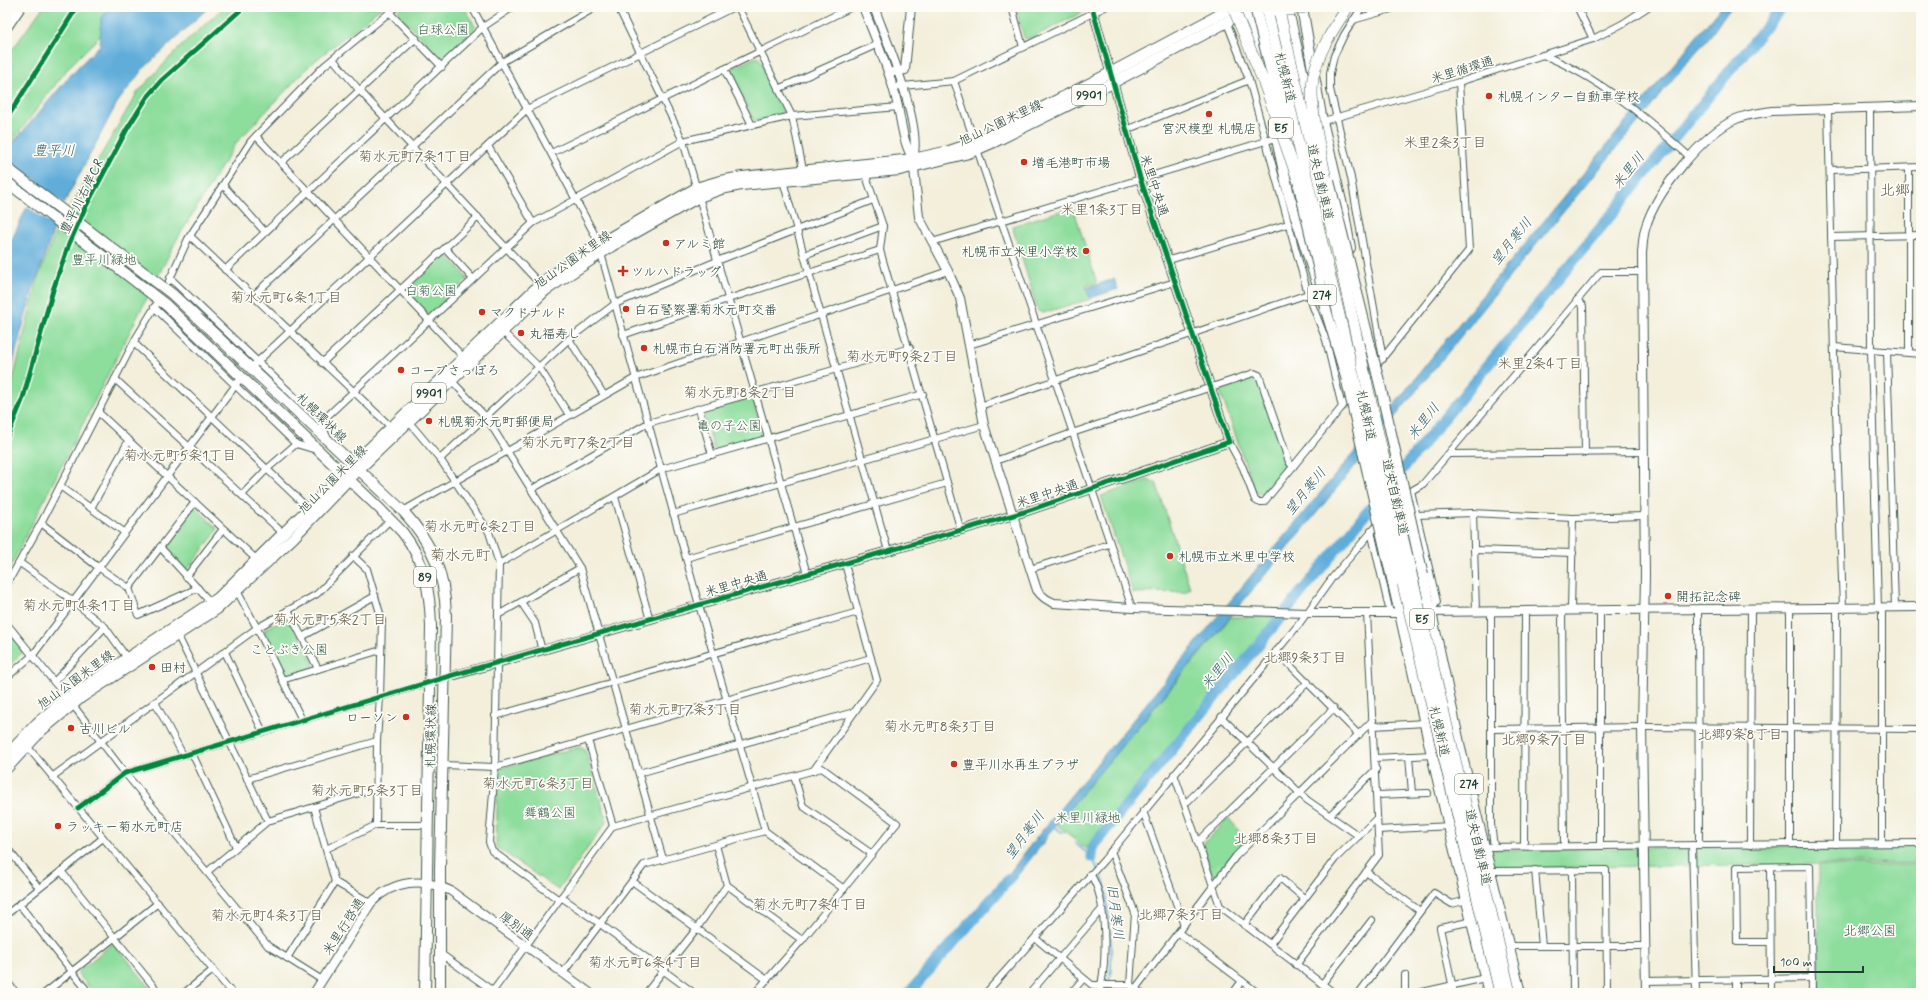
<svg xmlns="http://www.w3.org/2000/svg" width="1928" height="1000" font-family="Mynerve,'Klee One',sans-serif">
<rect width="100%" height="100%" fill="#fdfcf7"/>
<filter id="ink" filterUnits="userSpaceOnUse"><feTurbulence type="fractalNoise" baseFrequency=".025" numOctaves="2"/><feDisplacementMap in="SourceGraphic" scale="8" xChannelSelector="R" yChannelSelector="G"/><feConvolveMatrix kernelMatrix="1 2 1 2 8 2 1 2 1" color-interpolation-filters="sRGB"/></filter>
<filter id="wash" filterUnits="userSpaceOnUse"><feTurbulence type="fractalNoise" baseFrequency=".012" numOctaves="4" result="noise"/><feDisplacementMap in="SourceGraphic" scale="16" xChannelSelector="R" yChannelSelector="G"/><feGaussianBlur stdDeviation="0.9" result="paint"/><feColorMatrix in="noise" values="0 0 0 0 0 0 0 0 0 0 0 0 0 0 0 0 0 1.4 0 .05"/><feComposite in="paint" operator="in"/></filter>
<g filter="url(#wash)">
<rect width="100%" height="100%" fill="#f3efdb"/>
<g fill="#8ddd9c" stroke="#568d68">
<polygon points="43,7 118,7 99,37 69,67 7,148 7,57"/>
<polygon points="224,7 382,7 311,64 236,143 176,241 7,573 7,404 38,278 55,234 137,93 176,51"/>
<polygon points="402,7 464,7 475,26 474,30 444,59 441,59 398,13 398,10"/>
<polygon points="1015,7 1084,7 1084,9 1083,12 1029,39 1024,38"/>
<polygon points="756,57 759,58 785,111 784,114 756,121 754,120 729,72 729,70"/>
<polygon points="1073,207 1097,283 1086,286 1090,299 1043,313 1038,311 1012,226"/>
<polygon points="443,254 446,254 467,277 467,280 430,314 426,314 406,292 406,289"/>
<polygon points="1254,376 1257,378 1287,464 1286,469 1264,495 1255,492 1220,391 1222,386"/>
<polygon points="751,398 753,400 763,434 762,437 716,450 714,449 703,413 705,411"/>
<polygon points="1147,480 1156,482 1190,588 1186,592 1133,593 1101,496"/>
<polygon points="193,508 196,508 217,528 217,531 188,569 185,569 165,550 165,547"/>
<polygon points="288,616 290,616 314,665 313,668 287,675 285,674 264,630"/>
<polygon points="1277,616 1087,849 1056,824 1231,617"/>
<polygon points="7,630 23,649 23,652 7,668"/>
<polygon points="579,747 585,750 607,821 558,890 496,847 498,769"/>
<polygon points="1228,818 1247,839 1233,854 1217,876 1212,875 1202,845"/>
<polygon points="1921,844 1921,863 1492,868 1489,850"/>
<polygon points="1921,865 1921,993 1818,993 1818,866"/>
<polygon points="112,944 115,944 154,993 94,993 78,974 79,971"/>
</g>
<g fill="#61adda" stroke="#407587">
<polygon points="111,7 209,7 142,70 117,103 66,200 52,235 32,292 7,385 7,250 25,211 41,184 7,160 7,150 75,70 100,45 101,18"/>
<path d="M1721 7H1731C1723 16 1718 26 1711 35 1690 59 1670 81 1651 107L1520 264 1301 532 1049 833 1044 842 1005 891 999 887 1032 843 1259 566C1264 565 1268 559 1269 554L1394 405 1448 337Z"/>
<polygon points="1114,279 1118,289 1090,298 1087,288"/>
</g>
<polygon fill="#f3efdb" points="38,185 67,206 57,228 26,205"/>
<g fill="none" stroke-linecap="round" stroke-linejoin="round">
<g stroke="#61adda" stroke-width="2">
<polyline points="1052,825 1063,833"/>
<polyline points="1075,843 1092,857 1105,884 1111,944 1111,969 1107,993"/>
</g>
<g stroke="#61adda" stroke-width="11">
<polyline points="1092,857 1093,847 1097,841 1782,7"/>
<polyline points="909,993 1010,878"/>
</g>
</g>
</g>
<g filter="url(#ink)">
<g fill="none" stroke-linecap="round" stroke-linejoin="round">
<g stroke="#3f584d" stroke-width="8">
<g id="minor">
<polyline points="472,7 597,239 699,605 765,831 844,889"/>
<polyline points="618,7 683,141 807,574"/>
<polyline points="738,7 792,116 804,174"/>
<polyline points="1012,7 1023,47"/>
<polyline points="1362,7 1344,35 1334,56 1330,73 1330,89 1351,178 1383,359"/>
<polyline points="1577,7 1593,39"/>
<polyline points="390,13 442,67"/>
<polyline points="1353,20 1398,7"/>
<polyline points="1227,23 1249,80 1308,294 1326,340 1342,407"/>
<path d="M1543 55C1599 77 1645 117 1690 157"/>
<polyline points="333,59 360,91 540,284"/>
<polyline points="724,69 752,125"/>
<polyline points="954,81 1132,608"/>
<polyline points="893,87 954,81 1105,7"/>
<polyline points="778,89 878,44"/>
<polyline points="1870,107 1871,350 1878,608"/>
<polyline points="1828,109 1834,354 1843,608"/>
<polyline points="1320,122 1459,82 1593,39 1622,24 1648,7"/>
<polyline points="1126,130 1249,80"/>
<polyline points="256,136 466,360"/>
<polyline points="488,146 533,223"/>
<polyline points="551,153 852,7"/>
<polyline points="281,163 416,38"/>
<polyline points="1909,168 1909,353"/>
<polyline points="1830,170 1921,167"/>
<polyline points="865,173 883,226 880,250 961,531"/>
<polyline points="783,181 888,551"/>
<polyline points="223,185 265,232"/>
<polyline points="190,236 392,428"/>
<polyline points="1831,237 1921,235"/>
<polyline points="932,242 1279,137"/>
<polyline points="445,248 473,279"/>
<polyline points="804,255 883,226"/>
<polyline points="1169,260 1288,224"/>
<polyline points="225,270 483,27 513,7"/>
<polyline points="170,278 321,422 327,437"/>
<polyline points="169,281 188,239 251,141 324,66 396,7"/>
<polyline points="253,296 502,62 596,7"/>
<polyline points="1577,300 1583,306 1585,453"/>
<polyline points="154,307 296,444 316,450"/>
<polyline points="503,332 539,367 569,415"/>
<polyline points="623,335 728,299 880,250"/>
<polyline points="569,339 604,395"/>
<polyline points="134,343 309,509"/>
<polyline points="969,345 1175,282"/>
<polyline points="1834,347 1921,354"/>
<polyline points="1887,351 1895,607"/>
<polyline points="322,363 478,217"/>
<polyline points="255,364 527,109 734,7"/>
<polyline points="115,379 284,534"/>
<polyline points="1365,380 1469,250 1459,82"/>
<polyline points="452,381 486,417 580,568 663,859"/>
<polyline points="980,406 1308,294"/>
<polyline points="699,409 712,455"/>
<polyline points="98,412 257,560"/>
<polyline points="321,422 533,223 683,141 792,116 899,107"/>
<polyline points="409,422 440,459 489,532 499,564 495,767 489,842 492,851 559,900"/>
<polyline points="1229,442 1243,468 1255,500 1258,502 1264,502 1351,396"/>
<polyline points="1449,454 1644,452"/>
<polyline points="440,459 569,339 615,304 717,261 873,200"/>
<polyline points="995,461 1072,433 1254,373 1259,375 1289,462 1293,467"/>
<polyline points="60,486 124,532"/>
<polyline points="532,489 648,423 910,348"/>
<polyline points="1411,491 1437,602 1430,612"/>
<polyline points="242,495 267,469 296,444"/>
<polyline points="615,497 650,620"/>
<polyline points="1395,507 1411,491 1423,484 1601,272 1642,272"/>
<polyline points="91,508 129,440"/>
<polyline points="403,511 635,378 948,271"/>
<polyline points="1473,513 1476,611"/>
<polyline points="673,514 984,425"/>
<polyline points="1416,515 1473,513 1573,518 1644,516"/>
<polyline points="41,523 98,567 129,588 195,502"/>
<polyline points="1371,531 1390,613"/>
<polyline points="160,547 213,605"/>
<polyline points="1474,550 1573,553"/>
<polyline points="353,556 367,569 382,620 380,697 377,741 376,825"/>
<polyline points="686,558 947,483"/>
<polyline points="20,563 73,601 105,627 127,658"/>
<polyline points="499,564 661,469 923,394"/>
<polyline points="1030,569 1109,544"/>
<polyline points="186,577 223,529"/>
<polyline points="7,584 41,523 136,338 156,305"/>
<polyline points="129,588 138,615 198,588"/>
<polyline points="236,589 257,628 302,720"/>
<polyline points="521,602 535,623 542,651"/>
<polyline points="288,610 302,637"/>
<polyline points="1562,610 1564,846"/>
<polyline points="1571,610 1573,518"/>
<polyline points="1600,610 1600,846"/>
<polyline points="1698,610 1699,845"/>
<polyline points="1491,611 1491,824 1494,847"/>
<polyline points="498,615 580,568"/>
<polyline points="7,624 76,709 125,773 268,946 322,980"/>
<polyline points="178,636 268,821"/>
<polyline points="1276,651 1359,735"/>
<polyline points="225,652 263,732"/>
<polyline points="318,669 302,637 375,596"/>
<polyline points="7,677 33,655 238,382"/>
<polyline points="282,680 381,650"/>
<polyline points="54,682 105,627"/>
<polyline points="155,702 183,755"/>
<polyline points="495,716 858,612"/>
<polyline points="1221,717 1307,800 1359,836"/>
<polyline points="1374,726 1425,723"/>
<polyline points="1491,729 1642,727 1921,729"/>
<polyline points="588,740 613,826"/>
<polyline points="27,746 232,993"/>
<polyline points="192,753 236,847"/>
<polyline points="1409,756 1412,793"/>
<polyline points="1375,758 1432,755"/>
<polyline points="443,765 495,767 871,658"/>
<polyline points="813,771 877,680 845,564"/>
<polyline points="639,773 854,712"/>
<polyline points="1174,774 1220,906 1334,993"/>
<polyline points="794,776 803,806 872,854"/>
<polyline points="52,777 257,628 317,594 390,520"/>
<polyline points="247,779 377,741"/>
<polyline points="1377,795 1428,793"/>
<polyline points="1184,802 1188,801 1308,682"/>
<polyline points="314,807 335,882 371,903"/>
<polyline points="78,808 125,773 431,682"/>
<polyline points="1143,811 1184,925"/>
<polyline points="1330,815 1376,769"/>
<polyline points="1378,830 1450,826"/>
<polyline points="1197,841 1201,839 1334,708"/>
<polyline points="1882,843 1882,608"/>
<polyline points="1790,844 1790,609"/>
<polyline points="1836,844 1837,608"/>
<polyline points="1692,845 1696,993"/>
<polyline points="1750,845 1751,609"/>
<polyline points="1524,846 1525,611"/>
<polyline points="1484,847 1921,843"/>
<polyline points="7,848 39,888"/>
<polyline points="326,849 376,825 428,825"/>
<polyline points="1111,851 1135,913 1130,985"/>
<polyline points="1770,867 1771,993"/>
<polyline points="1535,870 1542,946"/>
<polyline points="1572,870 1573,993"/>
<polyline points="61,871 159,993"/>
<polyline points="1491,871 1606,870 1607,993"/>
<polyline points="207,872 268,821 376,788"/>
<polyline points="1366,872 1420,911"/>
<path d="M1090 874C1108 898 1107 965 1099 993"/>
<polyline points="632,881 767,980"/>
<polyline points="727,885 802,940"/>
<polyline points="561,897 599,923 694,993"/>
<polyline points="19,904 89,993"/>
<polyline points="7,914 103,838"/>
<polyline points="1244,925 1280,878 1304,898"/>
<polyline points="1179,933 1242,981 1233,993"/>
<polyline points="1035,938 1092,985 1130,985 1141,993"/>
<polyline points="1770,942 1737,942 1736,867 1810,866 1812,993"/>
<polyline points="1270,944 1335,859 1377,818"/>
<polyline points="1507,946 1646,946"/>
<polyline points="441,954 493,991 613,826 822,768 897,823 802,940 755,993"/>
<polyline points="287,958 335,882"/>
<polyline points="1296,965 1379,855 1367,613"/>
<polyline points="563,973 644,865 765,831"/>
<polyline points="1405,975 1405,993"/>
<polyline points="1736,980 1736,993"/>
<polyline points="1242,981 1258,993"/>
<polyline points="1646,981 1812,978"/>
<polyline points="1322,984 1372,920"/>
<polyline points="1135,989 1236,856 1373,720"/>
<polyline points="45,993 158,903"/>
<polyline points="184,993 213,970"/>
<polyline points="646,993 697,928 727,885 716,845"/>
<polyline points="986,993 1104,860 1299,624 1332,578 1380,522"/>
<polyline points="1030,993 1102,909"/>
<polyline points="1071,993 1083,979"/>
<polyline points="1359,993 1434,893 1452,904 1467,900"/>
<polyline points="1418,993 1485,978"/>
<polyline points="1454,993 1440,928 1473,921"/>
</g>
</g>
<g stroke="#3f584d" stroke-width="10">
<g id="tertiary">
<path d="M863 7C874 35 886 62 894 91 901 113 901 140 913 159"/>
<path d="M874 7C887 42 923 125 913 159L919 217 948 271 960 298 984 425 1037 590C1042 597 1046 600 1054 603L1132 608 1308 613H1404"/>
<polyline points="893,72 905,70 911,7"/>
<polyline points="1426,612 1921,607"/>
<polyline points="431,682 1024,512 1229,442 1140,178 1092,7"/>
<polyline points="7,983 15,993"/>
<path d="M314 993 371 903C393 880 422 877 451 891L590 993"/>
<path d="M1646 993 1642 727 1645 576 1642 253C1643 244 1643 234 1646 226 1657 191 1703 134 1736 119 1747 114 1760 113 1772 111L1921 106"/>
</g>
</g>
<g stroke="#3f584d" stroke-width="12">
<g id="primary">
<path d="M7 168 172 294 403 511C432 543 445 573 446 616L440 868V993"/>
<path d="M7 182 166 305 380 509C387 517 396 525 403 533 425 561 430 592 431 626L425 993"/>
<polyline points="7,755 37,723 61,702 218,598 353,464 540,284 590,249 696,188 720,181 742,177 913,159 949,151 973,143 1110,73 1234,7"/>
<polyline points="7,768 41,731 82,697 217,609 293,538 349,479 546,290 612,246 699,197 721,189 741,185 900,170 969,153 992,143 1101,89 1244,13"/>
</g>
</g>
<g stroke="#3f584d" stroke-width="12">
<g id="trunk">
<polyline points="1246,7 1256,55"/>
<polyline points="1287,7 1306,88"/>
<polyline points="1302,7 1322,121 1344,214 1350,248"/>
<polyline points="7,26 20,7"/>
<polyline points="1273,121 1289,195 1318,286"/>
<polyline points="1423,575 1462,757 1520,993"/>
<polyline points="1393,583 1432,755 1489,993"/>
</g>
</g>
<use href="#minor" stroke="#fff" stroke-width="6"/>
<use href="#tertiary" stroke="#fff" stroke-width="8"/>
<use href="#primary" stroke="#fff" stroke-width="10"/>
<use href="#trunk" stroke="#fff" stroke-width="10"/>
<g stroke="#3f584d" stroke-width="12" stroke-linecap="butt">
<g id="trunk-bridge">
<polyline points="1255,7 1286,132"/>
<polyline points="1329,181 1381,389 1423,575"/>
<polyline points="1299,186 1319,271 1323,300 1346,377 1393,583"/>
</g>
</g>
<g stroke="#3f584d" stroke-width="12" stroke-linecap="butt">
<g id="motorway-bridge">
<polyline points="1233,7 1264,83 1303,194"/>
<polyline points="1266,7 1500,993"/>
<polyline points="1278,7 1322,194 1336,244 1375,421 1510,993"/>
<polyline points="1273,10 1289,10 1306,7"/>
<path d="M1328 190C1323 160 1308 107 1313 78 1318 52 1333 29 1348 7"/>
</g>
</g>
<use href="#trunk-bridge" stroke="#fff" stroke-width="10"/>
<use href="#motorway-bridge" stroke="#fff" stroke-width="11"/>
<g stroke="#fdfcf7" stroke-width="8">
<g id="cycleway">
<polyline points="7,118 77,7"/>
<polyline points="7,437 23,398 53,290 69,244 85,208 127,129 148,96 162,80 244,7"/>
<polyline points="78,808 125,773 450,676 1024,512 1229,442 1140,178 1092,7"/>
</g>
</g>
<use href="#cycleway" stroke="#00873e" stroke-width="5"/>
</g>
</g>
<g fill="#c8321e" stroke="#fdfcf7" stroke-width="1.5">
<circle cx="1489" cy="96" r="4"/>
<circle cx="1209" cy="114" r="4"/>
<circle cx="1024" cy="162" r="4"/>
<circle cx="666" cy="243" r="4"/>
<circle cx="1086" cy="251" r="4"/>
<path d="M621 265h4v4h4v4h-4v4h-4v-4h-4v-4h4z"/>
<circle cx="626" cy="309" r="4"/>
<circle cx="482" cy="312" r="4"/>
<circle cx="521" cy="333" r="4"/>
<circle cx="644" cy="348" r="4"/>
<circle cx="401" cy="370" r="4"/>
<circle cx="429" cy="421" r="4"/>
<circle cx="1170" cy="556" r="4"/>
<circle cx="1668" cy="596" r="4"/>
<circle cx="152" cy="667" r="4"/>
<circle cx="406" cy="717" r="4"/>
<circle cx="71" cy="728" r="4"/>
<circle cx="954" cy="764" r="4"/>
<circle cx="58" cy="826" r="4"/>
</g>
<g text-anchor="middle" stroke-width="3.5" stroke-linejoin="round" paint-order="stroke">
<g fill="#fdfcf7" stroke="#62766e" stroke-width="1">
<rect x="1072" y="85" width="34" height="20" rx="3"/>
<rect x="1269" y="118" width="24" height="20" rx="3"/>
<rect x="1308" y="285" width="28" height="20" rx="3"/>
<rect x="412" y="383" width="34" height="20" rx="3"/>
<rect x="414" y="567" width="22" height="20" rx="3"/>
<rect x="1410" y="609" width="24" height="20" rx="3"/>
<rect x="1455" y="774" width="28" height="20" rx="3"/>
</g>
<g font-size="12" font-weight="bold" fill="#1f3d34">
<text x="1089" y="99">9901</text>
<text x="1281" y="132">E5</text>
<text x="1322" y="299">274</text>
<text x="429" y="397">9901</text>
<text x="425" y="581">89</text>
<text x="1422" y="623">E5</text>
<text x="1469" y="788">274</text>
</g>
<g font-size="13" fill="#355d49" stroke="#fdfcf7">
<text x="443" y="34">白球公園</text>
<text x="104" y="264">豊平川緑地</text>
<text x="431" y="295">白菊公園</text>
<text x="729" y="430">亀の子公園</text>
<text x="289" y="654">ことぶき公園</text>
<text x="550" y="817">舞鶴公園</text>
<text x="1088" y="822">米里川緑地</text>
<text x="1870" y="935">北郷公園</text>
</g>
<g font-size="13" fill="#1f3d34" stroke="#fdfcf7">
<text transform="translate(1462 69) rotate(-17)" y="5">米里循環通</text>
<text transform="translate(1286 77) rotate(76)" y="5">札幌新道</text>
<text transform="translate(1000 122) rotate(-25)" y="5">旭山公園米里線</text>
<text transform="translate(1321 182) rotate(77)" y="5">道央自動車道</text>
<text transform="translate(1155 185) rotate(72)" y="5">米里中央通</text>
<text transform="translate(81 196) rotate(-64)" y="5">豊平川右岸CR</text>
<text transform="translate(572 259) rotate(-35)" y="5">旭山公園米里線</text>
<text transform="translate(1367 415) rotate(78)" y="5">札幌新道</text>
<text transform="translate(322 417) rotate(44)" y="5">札幌環状線</text>
<text transform="translate(332 479) rotate(-45)" y="5">旭山公園米里線</text>
<text transform="translate(1047 493) rotate(-18)" y="5">米里中央通</text>
<text transform="translate(1396 497) rotate(77)" y="5">道央自動車道</text>
<text transform="translate(736 583) rotate(-16)" y="5">米里中央通</text>
<text transform="translate(75 679) rotate(-36)" y="5">旭山公園米里線</text>
<text transform="translate(1440 731) rotate(77)" y="5">札幌新道</text>
<text transform="translate(430 736) rotate(-89)" y="5">札幌環状線</text>
<text transform="translate(1479 847) rotate(77)" y="5">道央自動車道</text>
<text transform="translate(517 925) rotate(36)" y="5">厚別通</text>
<text transform="translate(343 926) rotate(-57)" y="5">米里行啓通</text>
</g>
<g font-size="13" fill="#1f3d34" stroke="#fdfcf7" text-anchor="start">
<text x="1497" y="101">札幌インター自動車学校</text>
<text x="1209" y="133" text-anchor="middle">宮沢模型 札幌店</text>
<text x="1032" y="167">増毛港町市場</text>
<text x="674" y="248">アルミ館</text>
<text x="1078" y="256" text-anchor="end">札幌市立米里小学校</text>
<text x="631" y="276">ツルハドラッグ</text>
<text x="634" y="314">白石警察署菊水元町交番</text>
<text x="490" y="317">マクドナルド</text>
<text x="529" y="338">丸福寿し</text>
<text x="652" y="353">札幌市白石消防署元町出張所</text>
<text x="409" y="375">コープさっぽろ</text>
<text x="437" y="426">札幌菊水元町郵便局</text>
<text x="1178" y="561">札幌市立米里中学校</text>
<text x="1676" y="601">開拓記念碑</text>
<text x="160" y="672">田村</text>
<text x="398" y="722" text-anchor="end">ローソン</text>
<text x="79" y="733">古川ビル</text>
<text x="962" y="769">豊平川水再生プラザ</text>
<text x="66" y="831">ラッキー菊水元町店</text>
</g>
<g font-size="14" fill="#645e4a" stroke="#fdfcf7">
<text x="1445" y="147">米里2条3丁目</text>
<text x="415" y="161">菊水元町7条1丁目</text>
<text x="1102" y="214">米里1条3丁目</text>
<text x="286" y="302">菊水元町6条1丁目</text>
<text x="902" y="361">菊水元町9条2丁目</text>
<text x="1540" y="368">米里2条4丁目</text>
<text x="740" y="397">菊水元町8条2丁目</text>
<text x="578" y="447">菊水元町7条2丁目</text>
<text x="180" y="460">菊水元町5条1丁目</text>
<text x="480" y="531">菊水元町6条2丁目</text>
<text x="79" y="610">菊水元町4条1丁目</text>
<text x="330" y="624">菊水元町5条2丁目</text>
<text x="1305" y="662">北郷9条3丁目</text>
<text x="685" y="714">菊水元町7条3丁目</text>
<text x="940" y="731">菊水元町8条3丁目</text>
<text x="1740" y="739">北郷9条8丁目</text>
<text x="1544" y="744">北郷9条7丁目</text>
<text x="538" y="788">菊水元町6条3丁目</text>
<text x="367" y="795">菊水元町5条3丁目</text>
<text x="1276" y="843">北郷8条3丁目</text>
<text x="810" y="909">菊水元町7条4丁目</text>
<text x="1181" y="919">北郷7条3丁目</text>
<text x="267" y="920">菊水元町4条3丁目</text>
<text x="645" y="967">菊水元町6条4丁目</text>
</g>
<g font-size="14" font-style="italic" fill="#335f66" stroke="#fdfcf7">
<text x="54" y="155">豊平川</text>
<text transform="translate(1628 170) rotate(-51)" y="5">米里川</text>
<text transform="translate(1511 241) rotate(-51)" y="5">望月寒川</text>
<text transform="translate(1423 421) rotate(-51)" y="5">米里川</text>
<text transform="translate(1305 491) rotate(-51)" y="5">望月寒川</text>
<text transform="translate(1217 671) rotate(-51)" y="5">米里川</text>
<text transform="translate(1024 835) rotate(-53)" y="5">望月寒川</text>
<text transform="translate(1116 912) rotate(83)" y="5">旧月寒川</text>
</g>
<g font-size="15" fill="#645e4a" stroke="#fdfcf7">
<text x="1895" y="195">北郷</text>
<text x="460" y="560">菊水元町</text>
</g>
</g>
<rect width="1928" height="1000" fill="none" stroke="#fdfcf7" stroke-width="24"/>
<path d="M1774 966v6h89v-6" fill="none" stroke="#1f3d34" stroke-width="2"/>
<text x="1780" y="966" font-size="12" fill="#1f3d34" stroke="#fdfcf7" stroke-width="3" paint-order="stroke">100 m</text>
</svg>
